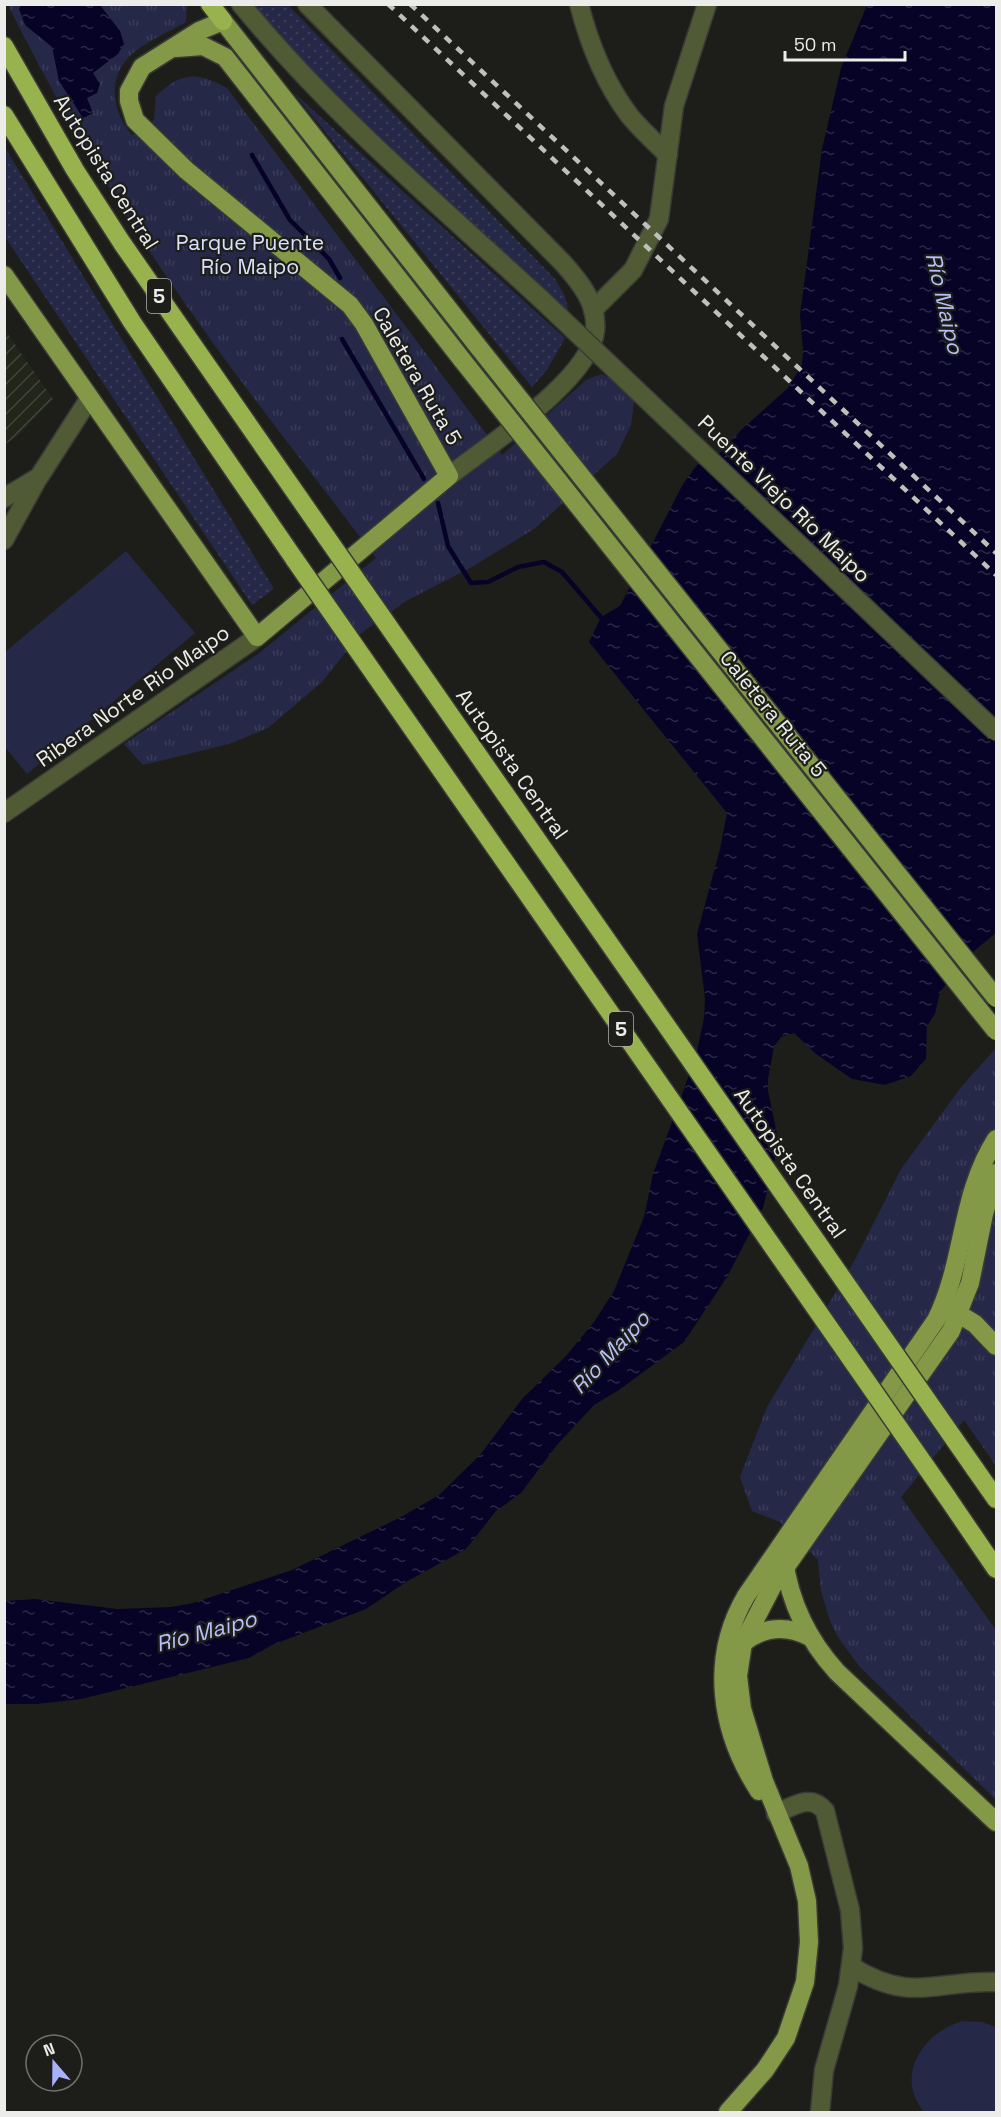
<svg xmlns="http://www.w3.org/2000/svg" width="1001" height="2117" font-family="'Space Grotesk',sans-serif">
<defs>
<pattern id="industrial-furrows" width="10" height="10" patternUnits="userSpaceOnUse" patternTransform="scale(1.5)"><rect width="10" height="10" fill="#22251a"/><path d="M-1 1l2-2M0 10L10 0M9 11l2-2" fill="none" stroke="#42453b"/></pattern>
<pattern id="grass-dots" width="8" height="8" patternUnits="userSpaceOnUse" patternTransform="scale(1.5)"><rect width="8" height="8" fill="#252847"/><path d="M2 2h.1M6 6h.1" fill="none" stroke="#3a3d59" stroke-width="1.8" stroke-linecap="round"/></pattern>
<pattern id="park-tufts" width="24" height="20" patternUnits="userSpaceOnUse" patternTransform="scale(1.5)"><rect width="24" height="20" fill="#252847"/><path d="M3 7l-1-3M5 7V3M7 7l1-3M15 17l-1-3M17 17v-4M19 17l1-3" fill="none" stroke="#3a3d59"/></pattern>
<pattern id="water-ripples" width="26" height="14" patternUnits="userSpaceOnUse" patternTransform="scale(1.5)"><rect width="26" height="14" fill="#060326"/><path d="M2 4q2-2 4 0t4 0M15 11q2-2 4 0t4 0" fill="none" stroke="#2a2846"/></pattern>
</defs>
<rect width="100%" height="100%" fill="#1d1e19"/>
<polygon fill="url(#industrial-furrows)" points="5,330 53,399 16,438 5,444"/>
<g fill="url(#grass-dots)">
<polygon points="252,5 288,5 555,279 565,296 569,314 349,114"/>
<polygon points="293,92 565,338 547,370 532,387"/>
<polygon points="4,146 274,589 252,605 5,237"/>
</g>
<g fill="url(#park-tufts)">
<path d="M8 5H187L186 22C169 32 147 41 132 54 107 76 111 111 132 135L154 120 156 96C182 71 197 72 227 88L502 455 586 380 601 374 624 384 634 402 631 425 617 454 534 529 470 568 406 601 360 634 322 682 268 728 229 744 143 765 124 744 258 654 376 558C312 473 245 390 184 302 118 208 59 108 8 5Z"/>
<polygon points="996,1048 996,1466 964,1420 901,1497 996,1630 996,1800 859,1666 838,1637 830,1621 821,1591 818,1560 780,1522 752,1511 740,1477 767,1407 856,1258 901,1169 962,1086"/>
</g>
<g fill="#252847">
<polygon points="126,551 195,633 27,774 5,747 5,652"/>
<path d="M962 2021 982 2022 996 2027V2112H924C894 2075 923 2033 962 2021Z"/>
</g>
<g fill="url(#water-ripples)">
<polygon points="21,5 100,5 120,31 124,44 118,54 93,73 100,84 97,93 87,98 93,113 83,118 59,81 52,47 25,25 19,9"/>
<polygon points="867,5 996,5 996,933 968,956 940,992 935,1014 927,1026 926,1059 911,1076 885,1085 852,1079 816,1054 794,1033 781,1037 774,1047 768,1079 768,1091 777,1134 775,1159 763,1208 727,1277 684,1342 619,1390 594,1405 557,1445 521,1493 496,1511 466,1549 406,1582 366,1609 272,1645 249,1658 81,1699 37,1704 5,1704 5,1601 35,1599 118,1609 171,1607 193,1603 292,1570 401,1517 439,1495 480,1455 522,1399 566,1356 594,1322 614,1291 644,1217 653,1174 696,1056 704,1018 705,999 697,934 720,849 727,813 589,642 601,617 620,606 683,484 697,465 721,452 742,429 788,388 802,365 803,350 800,315 822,149 841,68"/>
</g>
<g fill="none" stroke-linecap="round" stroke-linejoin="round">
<g stroke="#060326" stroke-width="4.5">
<polyline points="252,155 290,220 329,259 340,278"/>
<polyline points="342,339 424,479"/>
<polyline points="438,503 448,546 471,583 488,582 518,567 544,562 562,572 604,621"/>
</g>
<g stroke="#3a3b36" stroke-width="21">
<g id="minor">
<path d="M241 4C330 113 438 204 541 299"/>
<path d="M307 4 563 263C580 282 598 304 595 331 591 379 486 447 449 476"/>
<path d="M579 4C589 43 605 83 629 115 640 129 655 142 668 155"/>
<polyline points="593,310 633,270 659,219 674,106 707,4"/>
<polyline points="4,498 39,477 89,399"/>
<polyline points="4,540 38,478"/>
<polyline points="4,813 257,637"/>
<path d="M776 1814C793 1806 811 1793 825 1811L850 1910 853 1948 848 1986 824 2070 820 2112"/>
<path d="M852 1967C912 2004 935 1980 996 1982"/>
</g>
</g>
<g stroke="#3a3b36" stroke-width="21">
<g id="major">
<polyline points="176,48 203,46 225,57 463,361"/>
<polyline points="4,275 257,637 449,476 364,324 350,305 186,170 135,120 129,101 129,91 142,67 199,31 223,21 480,349"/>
<polyline points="949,1308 975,1324 996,1346"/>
<path d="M784 1560C790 1603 808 1640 837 1672L996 1822"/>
<path d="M743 1643C764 1626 787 1625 810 1637"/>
<path d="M759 1791C720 1731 709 1659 746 1596L936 1320C965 1262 960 1195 996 1139"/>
<polyline points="728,2112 765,2070 786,2038 805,1982 809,1942 807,1901 799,1866 764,1781 742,1709 738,1676 743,1643 773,1585 951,1331 970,1283 984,1214 996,1173"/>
</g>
</g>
<g stroke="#3a3b36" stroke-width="21">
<g id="highway">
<polyline points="210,4 223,21"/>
<polyline points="4,46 75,170 122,243 327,538"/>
<polyline points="4,115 132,322 295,560"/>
<polyline points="975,1469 996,1499"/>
<polyline points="947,1497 996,1569"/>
</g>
</g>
<use href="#minor" stroke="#505b36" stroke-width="18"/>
<use href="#major" stroke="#849947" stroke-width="18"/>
<use href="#highway" stroke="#98b24d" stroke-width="18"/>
<g stroke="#bfc0bc" stroke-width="4.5" stroke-dasharray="8 8" stroke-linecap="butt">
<polyline points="388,4 996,575"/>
<polyline points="410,4 996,553"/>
</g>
<g stroke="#3a3b36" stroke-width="21" stroke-linecap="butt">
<polyline id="minor-bridge" points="541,299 996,732"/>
</g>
<g stroke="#3a3b36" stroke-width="21" stroke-linecap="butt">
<g id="major-bridge">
<polyline points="480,349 996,998"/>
<polyline points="463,361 996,1031"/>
</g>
</g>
<g stroke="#3a3b36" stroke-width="21" stroke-linecap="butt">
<g id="highway-bridge">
<polyline points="327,538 975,1469"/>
<polyline points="295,560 947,1497"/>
</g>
</g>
<use href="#minor-bridge" stroke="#505b36" stroke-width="18"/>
<use href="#major-bridge" stroke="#849947" stroke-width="18"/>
<use href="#highway-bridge" stroke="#98b24d" stroke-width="18"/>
</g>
<g text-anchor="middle" stroke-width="4.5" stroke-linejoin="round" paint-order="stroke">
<g fill="#1d1e19" stroke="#aeafab" stroke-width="1.5">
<rect x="147" y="279" width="24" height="34" rx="4.5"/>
<rect x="609" y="1012" width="24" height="34" rx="4.5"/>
</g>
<g font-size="20" font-weight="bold" fill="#ecedea">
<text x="159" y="303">5</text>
<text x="621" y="1036">5</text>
</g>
<g font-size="21" fill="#ecedea" stroke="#1d1e19">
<text transform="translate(106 172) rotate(58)" y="7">Autopista Central</text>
<text transform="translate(417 376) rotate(60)" y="7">Caletera Ruta 5</text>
<text transform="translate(784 499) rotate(44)" y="7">Puente Viejo Río Maipo</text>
<text transform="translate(133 696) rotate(-35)" y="7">Ribera Norte Rio Maipo</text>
<text transform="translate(773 714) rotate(51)" y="7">Caletera Ruta 5</text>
<text transform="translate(512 764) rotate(55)" y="7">Autopista Central</text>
<text transform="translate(790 1163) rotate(55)" y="7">Autopista Central</text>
</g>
<g font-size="21" fill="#dae0fd" stroke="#1d1e19">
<text x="250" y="250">Parque Puente<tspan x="250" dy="24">Río Maipo</tspan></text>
</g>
<g font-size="22" font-style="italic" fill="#b7c0f9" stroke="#1d1e19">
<text transform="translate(945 303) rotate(77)" y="8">Río Maipo</text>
<text transform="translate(610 1352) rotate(-47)" y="8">Río Maipo</text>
<text transform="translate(206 1631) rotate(-15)" y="8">Río Maipo</text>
</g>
</g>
<rect width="1001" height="2117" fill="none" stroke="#ecedea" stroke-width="12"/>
<g transform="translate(54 2063) rotate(340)"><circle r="28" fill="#1d1e19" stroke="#70716d" stroke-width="1.5"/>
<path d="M0-4.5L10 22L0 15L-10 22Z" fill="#a7b1fc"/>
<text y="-9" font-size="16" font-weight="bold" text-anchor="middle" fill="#ecedea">N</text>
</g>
<path d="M785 51v9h120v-9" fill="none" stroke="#ecedea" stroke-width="3"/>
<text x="794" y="51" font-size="18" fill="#ecedea" stroke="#1d1e19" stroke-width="4.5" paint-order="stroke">50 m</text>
</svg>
